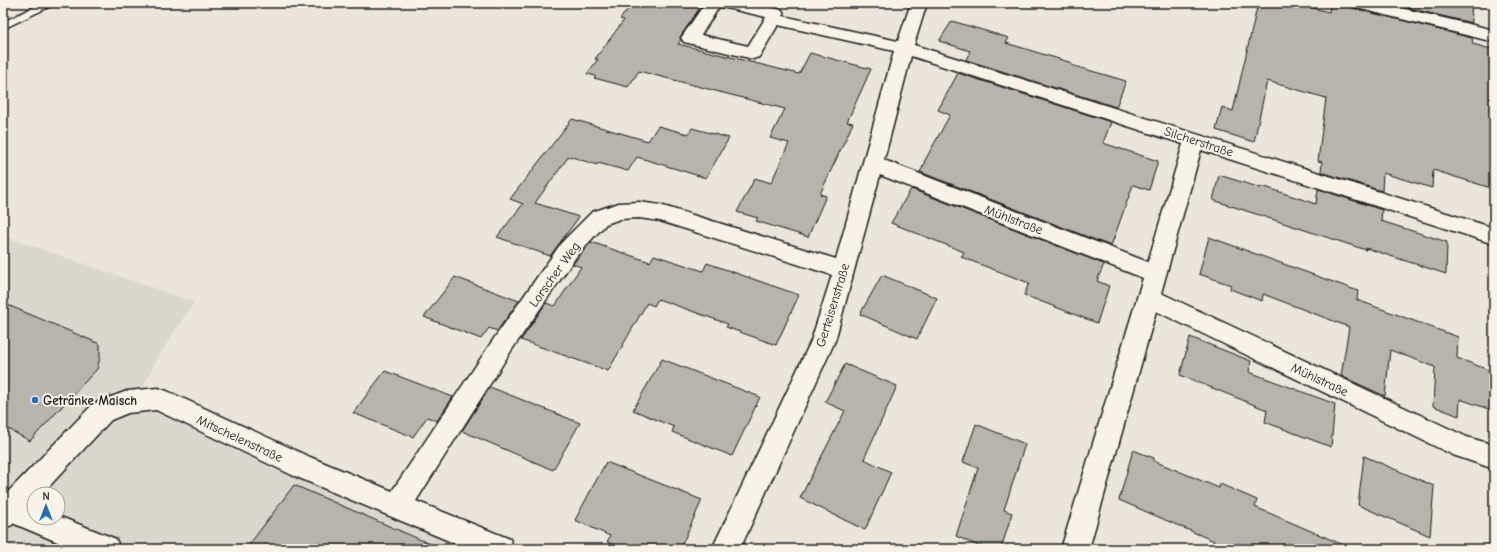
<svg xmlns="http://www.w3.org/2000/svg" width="1497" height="552" font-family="'Comic Neue',sans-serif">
<rect width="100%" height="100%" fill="#eae6dc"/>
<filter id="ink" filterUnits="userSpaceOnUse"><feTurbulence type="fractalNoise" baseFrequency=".025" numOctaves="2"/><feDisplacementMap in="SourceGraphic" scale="8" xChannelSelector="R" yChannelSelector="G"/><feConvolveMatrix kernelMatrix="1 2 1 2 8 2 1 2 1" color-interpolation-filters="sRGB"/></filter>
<g filter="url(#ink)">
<path fill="#dad7ce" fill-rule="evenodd" d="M3 236 194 302 158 357 140 393 482 549H3ZM34 494H58V518H34Z"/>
<g fill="#b6b4ac" stroke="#1c1c1c">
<polygon points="633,3 703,3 680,37 681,40 678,44 799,74 810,53 871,69 847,122 853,123 820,194 826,196 808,237 756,221 758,218 737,212 755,178 771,183 789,143 770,138 785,109 639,71 628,87 594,78 596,76 587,74 598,59 595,59 624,20 620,19"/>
<polygon points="1258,3 1293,3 1329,12 1330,3 1350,3 1353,8 1472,38 1473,44 1494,50 1494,189 1433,170 1432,188 1383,173 1382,191 1321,172 1322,162 1318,161 1326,98 1267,81 1254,142 1216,130 1222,107 1233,111"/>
<polygon points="1387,3 1471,3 1472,23"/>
<polygon points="952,21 1009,38 1006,43 1072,63 1071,65 1126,81 1116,107 966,60 970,51 939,41"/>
<polygon points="958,73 1111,122 1103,143 1158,161 1149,190 1133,185 1111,246 920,172 925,163 924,162 950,115 938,110"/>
<polygon points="572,119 648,141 658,126 688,134 692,128 729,138 706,178 637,157 628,171 598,163 597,165 569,156 535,203 579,217 550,256 497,237 523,204 510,199"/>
<polygon points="1219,175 1261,188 1262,186 1316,204 1318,189 1382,210 1381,221 1447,242 1446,274 1366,248 1366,250 1213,200"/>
<polygon points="911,189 1104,264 1097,281 1109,286 1097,323 1024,295 1029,283 961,257 964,252 891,223"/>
<polygon points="1209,237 1358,291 1357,300 1458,337 1457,358 1494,372 1494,411 1460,399 1459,416 1433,406 1435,367 1390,350 1385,396 1341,376 1349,327 1263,294 1262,301 1230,289 1231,285 1199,274"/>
<polygon points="591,242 650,262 654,255 703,271 707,263 799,295 776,345 726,327 728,324 658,299 654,306 647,303 608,371 521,340 546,303 555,306 581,267 573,264"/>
<polygon points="882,275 937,298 917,339 860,314"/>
<polygon points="455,277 519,301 497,331 489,328 481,339 424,317"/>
<polygon points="3,303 100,344 100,358 97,369 30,441 3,426"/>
<polygon points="1190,337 1251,361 1249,372 1335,404 1331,447 1265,422 1267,410 1180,375"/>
<polygon points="662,359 760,397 732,456 672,432 674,427 633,410"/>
<polygon points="845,364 897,386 864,459 891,472 865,530 800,498 845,411 825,402"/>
<polygon points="385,371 414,382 453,397 437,421 427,417 413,437 353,413"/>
<polygon points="490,387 580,423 553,470 462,431"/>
<polygon points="976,424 1025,444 1004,510 1012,513 1001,549 985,549 956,536 978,468 963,462"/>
<polygon points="1133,450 1154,458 1154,461 1219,488 1220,484 1257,500 1255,507 1353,549 1224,549 1213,544 1214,541 1119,500"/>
<polygon points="1364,456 1434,486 1430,536 1358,505"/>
<polygon points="606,462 702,500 680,549 623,549 607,542 610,536 575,520"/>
<polygon points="294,485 442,549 246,549"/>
</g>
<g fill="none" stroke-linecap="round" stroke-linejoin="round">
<g stroke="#1c1c1c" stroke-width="3">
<polygon id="lane" points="42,3 55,3 53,5 3,29 3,22"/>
</g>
<g stroke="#1c1c1c" stroke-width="3">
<g id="street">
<path d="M705 3H751L782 10 784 14 783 16 898 41 911 3H927L914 45 1494 228V244L1201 150 1161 293 1467 437 1494 445V469L1453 455 1156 311 1089 549H1061L1143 278 880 175 835 341 740 549H712L811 341 832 275 660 221 639 218 620 219 606 224 578 254 511 351 416 501 510 539 514 549H468L292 475 156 410 128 413 111 420 42 494H34V502L12 525 3 529V497L93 404 127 391 158 388 167 391 310 457 392 491 495 337 562 242 592 212 619 203 639 202 660 205 836 259 894 51 778 25 759 57 753 59 684 42 681 38ZM721 4 722 7 766 17 748 46 701 35ZM911 56 1183 144 1148 262 884 160Z"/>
<polygon points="1351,3 1380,3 1494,30 1494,42 1353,7"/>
</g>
</g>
<g stroke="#1c1c1c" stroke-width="3">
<polygon id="secondary" points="3,493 34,506 34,518 58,518 58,516 116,539 120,549 74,549 3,519"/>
</g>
<use href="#lane" fill="#f7f3e8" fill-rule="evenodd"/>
<use href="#street" fill="#f7f3e8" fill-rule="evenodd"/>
<use href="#secondary" fill="#f7f3e8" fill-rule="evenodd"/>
</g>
</g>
<circle fill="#1f6fb2" stroke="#f7f3e8" stroke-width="1.5" cx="35" cy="400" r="4"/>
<g text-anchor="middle" stroke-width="4" stroke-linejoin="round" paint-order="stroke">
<g font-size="13" fill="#1c1c1c" stroke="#f7f3e8">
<text transform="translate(1199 141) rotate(18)" y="5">Silcherstraße</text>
<text transform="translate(1014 219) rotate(21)" y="5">Mühlstraße</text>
<text transform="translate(554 274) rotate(-54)" y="5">Lorscher Weg</text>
<text transform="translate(832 305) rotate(-73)" y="5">Gerteisenstraße</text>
<text transform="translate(1320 379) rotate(25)" y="5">Mühlstraße</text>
<text transform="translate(240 438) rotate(25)" y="5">Mitschelenstraße</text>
</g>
<g font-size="13" font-weight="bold" fill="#1c1c1c" stroke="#f7f3e8" text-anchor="start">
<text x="43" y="405">Getränke Maisch</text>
</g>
</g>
<rect width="1497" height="552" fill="none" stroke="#f7f3e8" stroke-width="16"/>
<rect x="8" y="8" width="1481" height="536" fill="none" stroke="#1c1c1c" stroke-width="1.5" filter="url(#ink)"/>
<g transform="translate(46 506)"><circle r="19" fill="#f7f3e8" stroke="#9f9d96"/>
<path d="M0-3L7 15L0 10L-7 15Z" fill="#1f6fb2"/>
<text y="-6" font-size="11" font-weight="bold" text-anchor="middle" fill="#1c1c1c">N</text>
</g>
</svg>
